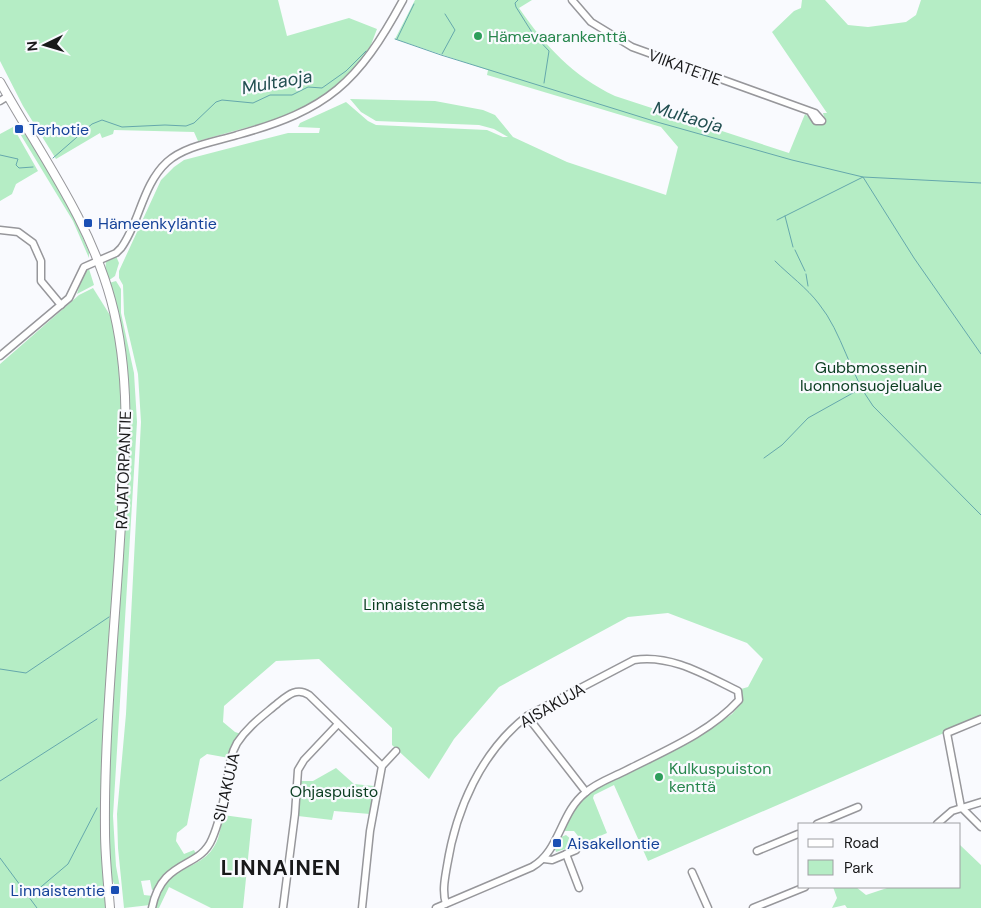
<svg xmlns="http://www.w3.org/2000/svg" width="981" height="908" font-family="'DM Sans',sans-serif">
<rect width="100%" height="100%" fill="#f9fafe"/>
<g fill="#b5edc5">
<polygon points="0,0 278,0 287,36 349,18 377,29 369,50 354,70 342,83 314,103 285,117 198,141 194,132 114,130 113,134 102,138 100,133 56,159 23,106 0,61"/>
<path d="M415 0H532L519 8C545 46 573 76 615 96L789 153 805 114 818 125 825 120 823 113H827L772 32 794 11 801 8 802 0H825L848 25 868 27 906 22 916 15 921 0H981V717L648 861 614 785 594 795 593 798 607 833 579 845 578 836 574 831H560L567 817 587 793 696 738 732 714 743 701 741 689 748 687 763 659 747 643 668 613 628 617 499 687 454 739 429 779 392 745V728L319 659 276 661 224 706 223 722 235 732 241 734 229 758 207 754 200 759 187 825 177 833 176 841 184 854 194 850 196 854 172 868 155 889 152 890 150 880 141 881 144 895 153 896 150 905 124 908 118 848 117 814 126 714 141 422 138 374 124 314 123 285 119 278V271L161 180 174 167 184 160 288 133H319L320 128 298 127 300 123 346 102 368 121 376 125 487 130 503 137H508L494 129 479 125 376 121 361 112 350 99 435 101 483 110 495 115 513 137 567 162 666 195 678 147 661 127 487 75 488 70 395 39Z"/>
<polygon points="13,127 38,171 16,184 12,194 0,201 0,134"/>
<path d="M22 131C52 167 71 209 89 252V258L73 221 19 132Z"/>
<polygon points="116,256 119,263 115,276 108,281 105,271 106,262"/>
<polygon points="89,269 94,285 77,294 83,273"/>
<path d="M116 281 121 289V313L134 373 137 422 113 816 116 866 121 893 119 894 110 875 108 799 129 399C126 359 119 322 109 283Z"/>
<polygon points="93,288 113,320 121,374 123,435 102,796 102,857 107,908 0,908 0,364 79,295"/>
<polygon points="336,768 354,784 374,786 370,814 334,811 332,820 298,816 301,781 313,781"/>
<path d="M223 815 252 819 243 908H211L169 887 159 908H156C165 861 199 874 215 845 220 837 221 824 223 815Z"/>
<polygon points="566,835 572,840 571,847 556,852 555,849 561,837"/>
<polygon points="960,845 981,865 981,908 847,908 845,905 832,908 837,898 833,887 856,887 866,895 890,887 960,887"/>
</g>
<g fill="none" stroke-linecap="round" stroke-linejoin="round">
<g stroke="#65a8ac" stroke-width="1">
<polyline points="518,0 515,3 516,7 533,34 549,51 544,83"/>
<polyline points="395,39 441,55 657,122 792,160 863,177 981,183"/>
<polyline points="397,39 414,4"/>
<polyline points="442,54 455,30 445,14"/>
<polyline points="0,155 18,159 16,165 19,168 33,167"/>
<polyline points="53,158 92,124 102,120 122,127 165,125 186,126 194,123 216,102 222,100 253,103 270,95 292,95 308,87 322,88 346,71 366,51"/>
<polyline points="785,216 793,247"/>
<polyline points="777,220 863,177 914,258 981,354"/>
<polyline points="795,250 805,271"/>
<path d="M775 261C789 275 807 288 819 304 842 332 850 375 873 406L981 515"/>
<polyline points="806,274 808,286"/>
<polyline points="764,458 782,445 808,418 860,389"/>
<polyline points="0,669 26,673 109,617"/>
<polyline points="0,781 97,719"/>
<polyline points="0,858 37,908"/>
<polyline points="29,897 68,864 97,808"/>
</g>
<g stroke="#97979b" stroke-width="9">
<g id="minor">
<polyline points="572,0 591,22 632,47 815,113 822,121 816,121 811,113"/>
<polyline points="0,101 8,96"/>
<polyline points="0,230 18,232 33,243 41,261 41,281 61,305"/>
<path d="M0 356 69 298 84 267 116 253 121 248C140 222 142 185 167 162 185 146 214 142 237 135 328 110 358 83 403 0"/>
<polyline points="527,716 586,792"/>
<polyline points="981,719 947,733 961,807 981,827"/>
<polyline points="817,824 858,807"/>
<polyline points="937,824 952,811 981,802"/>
<polyline points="757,851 798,834"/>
<polyline points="566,854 579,888"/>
<polyline points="544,859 552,860 576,850"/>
<polyline points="692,872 708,908"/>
<path d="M152 908C162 858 199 870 212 839 219 823 223 804 226 787 229 771 229 757 237 743 248 726 264 715 278 703 288 695 297 687 309 695L382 766"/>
<polyline points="283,908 295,814 298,770 304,760 338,724"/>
<polyline points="362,908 370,831 382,766 396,751"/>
<path d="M436 908 532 867C560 851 560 813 585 793 596 783 611 778 625 771 664 751 709 733 739 700L738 691C705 675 671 654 634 660L527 716C481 752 456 809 447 866 445 878 442 891 446 904"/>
<polyline points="753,908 805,887"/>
</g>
</g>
<g stroke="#97979b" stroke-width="10">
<path id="major" d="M0 82C40 154 89 219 111 300 134 384 124 471 119 556 113 647 104 740 105 831 105 857 108 882 110 908"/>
</g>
<use href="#minor" stroke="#fff" stroke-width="6"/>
<use href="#major" stroke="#fff" stroke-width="8"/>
</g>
<g fill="#2e9e5b" stroke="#f9fafe" stroke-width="2">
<circle cx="478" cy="36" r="5"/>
<circle cx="659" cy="777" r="5"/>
</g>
<g fill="#1a4fb4" stroke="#f9fafe" stroke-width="2">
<rect x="14" y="124" width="10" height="10" rx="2.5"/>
<rect x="83" y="218" width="10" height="10" rx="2.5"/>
<rect x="552" y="838" width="10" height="10" rx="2.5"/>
<rect x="110" y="885" width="10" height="10" rx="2.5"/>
</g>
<g text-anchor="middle" stroke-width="4.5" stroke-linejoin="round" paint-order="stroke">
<g font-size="16" fill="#27864d" stroke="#f9fafe" text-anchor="start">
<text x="488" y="42">Hämevaarankenttä</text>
<text x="669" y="774">Kulkuspuiston<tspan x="669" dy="18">kenttä</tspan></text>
</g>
<g font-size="16" fill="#19191a" stroke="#f9fafe">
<text transform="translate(685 67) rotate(20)" y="6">VIIKATETIE</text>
<text transform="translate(123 470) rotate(-88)" y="6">RAJATORPANTIE</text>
<text transform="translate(552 705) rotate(-30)" y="6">AISAKUJA</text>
<text transform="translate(226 787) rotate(-77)" y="6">SILAKUJA</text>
</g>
<g font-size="16" fill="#164399" stroke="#f9fafe" text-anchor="start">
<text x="29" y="135">Terhotie</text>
<text x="98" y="229">Hämeenkyläntie</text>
<text x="567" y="849">Aisakellontie</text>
<text x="105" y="896" text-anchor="end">Linnaistentie</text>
</g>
<g font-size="16" fill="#0b3e21" stroke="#f9fafe">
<text x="871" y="373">Gubbmossenin<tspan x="871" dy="18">luonnonsuojelualue</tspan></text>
<text x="424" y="610">Linnaistenmetsä</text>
<text x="334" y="797">Ohjaspuisto</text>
</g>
<g font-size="18" font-style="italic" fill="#224f51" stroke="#f9fafe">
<text transform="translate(277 82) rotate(-10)" y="6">Multaoja</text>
<text transform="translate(688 117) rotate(16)" y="6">Multaoja</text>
</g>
<g font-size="21" font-weight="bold" letter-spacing="1" fill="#19191a" stroke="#f9fafe">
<text x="281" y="875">LINNAINEN</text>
</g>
</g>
<rect x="798" y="823" width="162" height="65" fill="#f9fafe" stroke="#9fa0a3"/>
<rect x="808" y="839" width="25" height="8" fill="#ffffff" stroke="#9fa0a3"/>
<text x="844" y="848" font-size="15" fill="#19191a">Road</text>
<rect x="808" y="860" width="25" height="15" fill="#b5edc5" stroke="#9fa0a3"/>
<text x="844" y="873" font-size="15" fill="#19191a">Park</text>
<g transform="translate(45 45) rotate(265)" stroke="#f9fafe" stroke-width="4" paint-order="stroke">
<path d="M0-4L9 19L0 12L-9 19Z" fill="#19191a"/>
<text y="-8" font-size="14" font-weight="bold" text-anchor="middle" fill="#19191a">N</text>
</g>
</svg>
